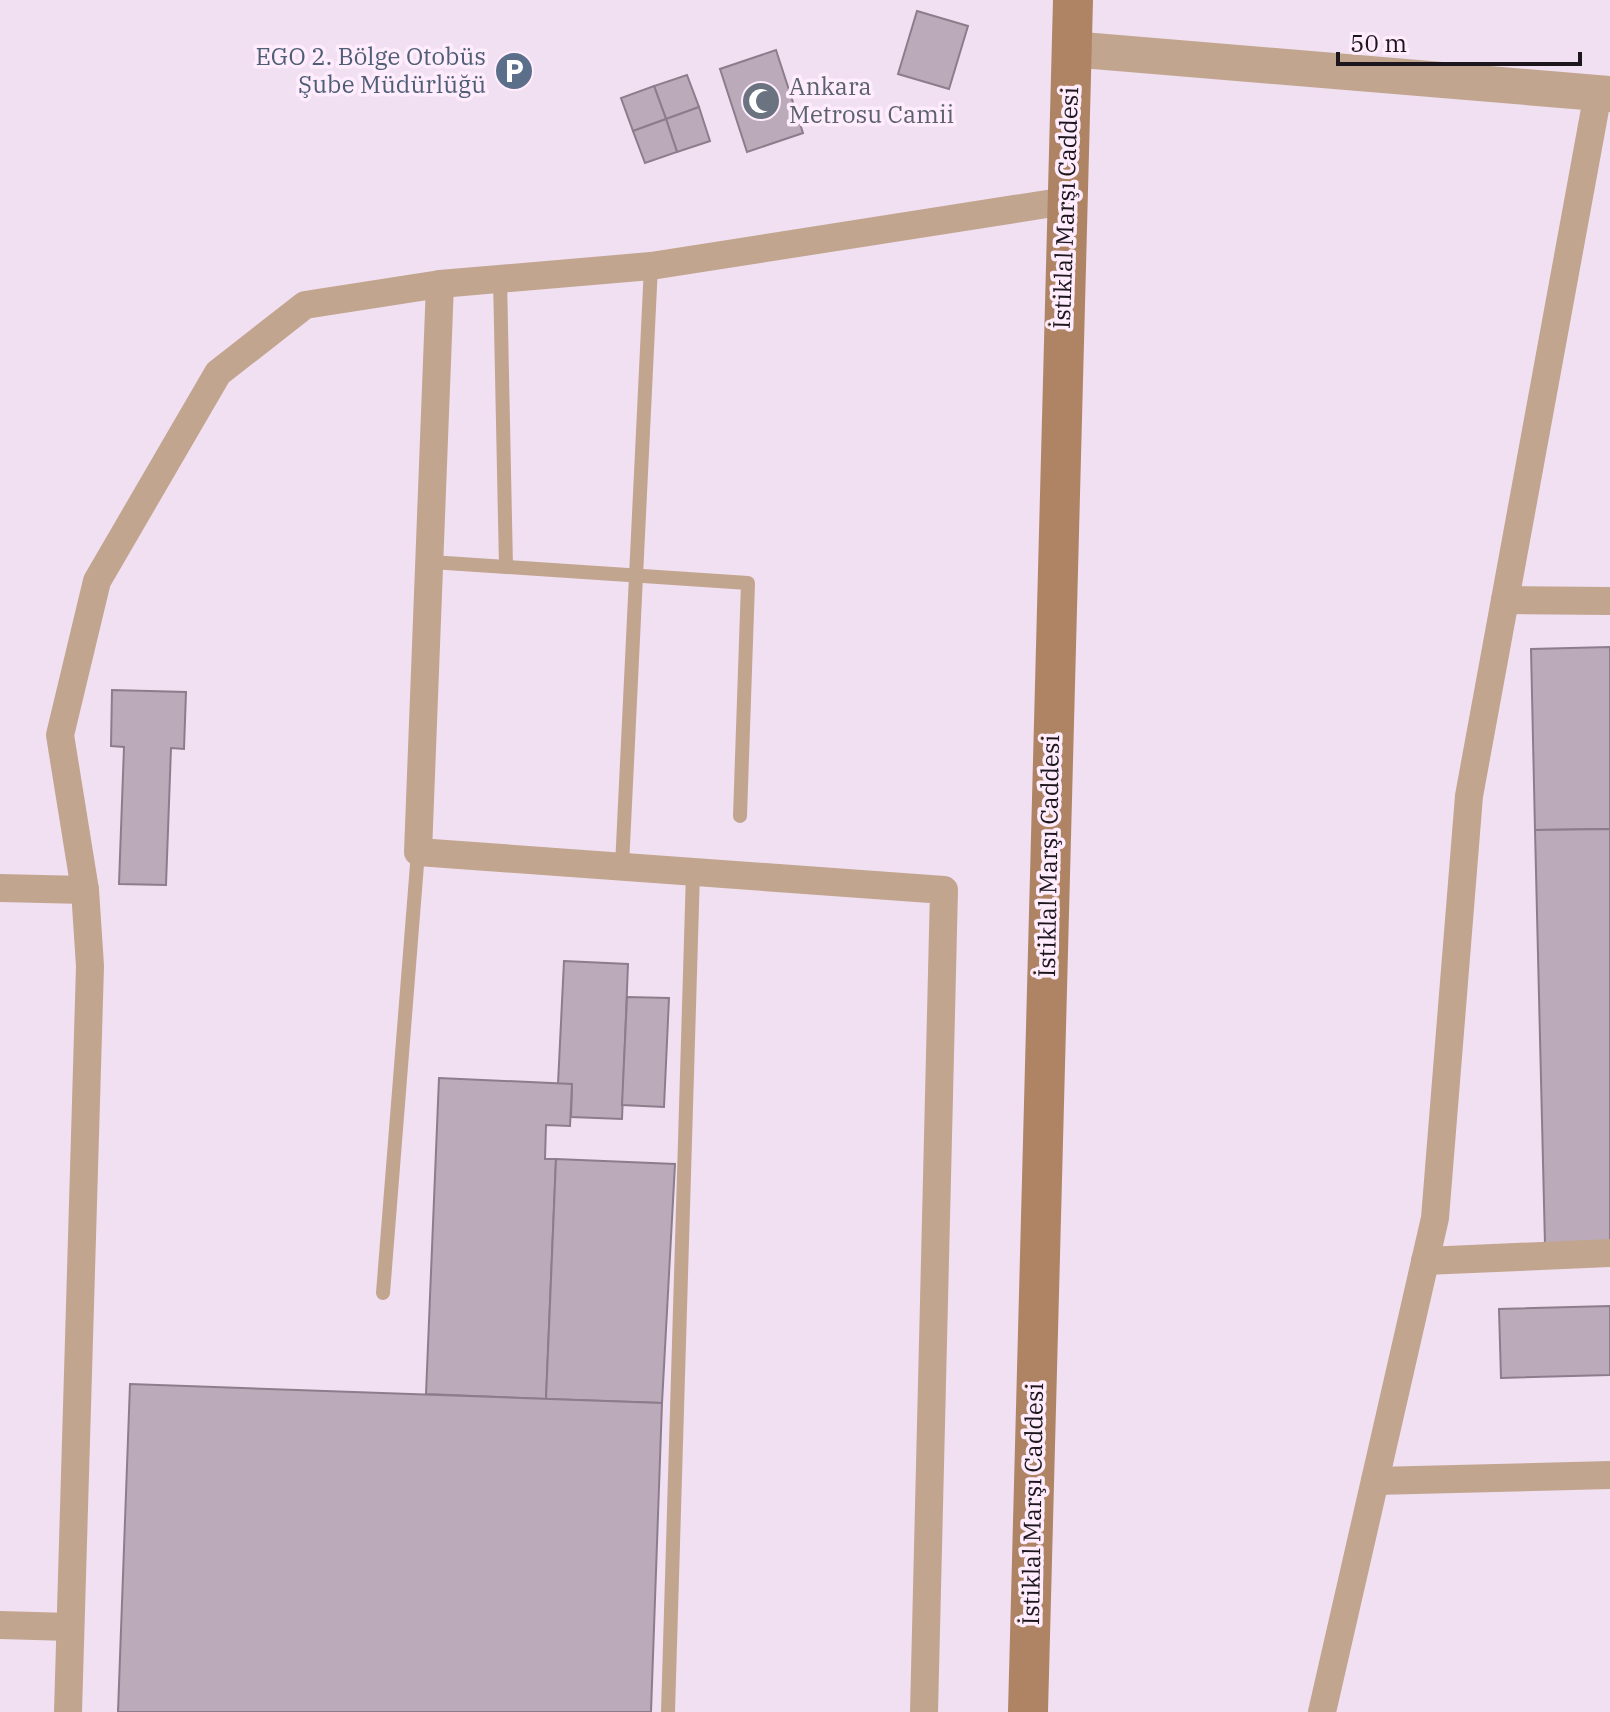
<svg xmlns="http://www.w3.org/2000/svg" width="1610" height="1712" font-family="'IBM Plex Serif',serif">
<rect width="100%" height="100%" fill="#f1e0f1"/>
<g fill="#baaaba" stroke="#8c7d8c" stroke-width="2">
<polygon points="917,11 968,26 949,89 898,74"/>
<polygon points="776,50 803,133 747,152 720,69"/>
<polygon points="687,75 699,107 666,119 654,86"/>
<polygon points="654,86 666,119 633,131 621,98"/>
<polygon points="699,107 710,141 677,152 666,119"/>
<polygon points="666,119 677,152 645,163 633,131"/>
<polygon points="1610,647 1610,829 1535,830 1531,649"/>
<polygon points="112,690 186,692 184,749 171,748 166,885 119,884 124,747 111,746"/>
<polygon points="1610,829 1610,1244 1545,1245 1535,830"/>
<polygon points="564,961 628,964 622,1119 571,1117 572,1084 558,1084"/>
<polygon points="627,997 669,998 664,1107 622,1105"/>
<polygon points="439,1078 572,1084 570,1126 546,1125 545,1159 556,1159 546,1399 426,1394"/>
<polygon points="556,1159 675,1164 662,1403 546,1399"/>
<polygon points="1610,1306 1610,1375 1501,1378 1499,1309"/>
<polygon points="130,1384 662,1403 651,1712 118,1712"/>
</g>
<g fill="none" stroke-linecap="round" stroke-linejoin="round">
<g stroke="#c2a58f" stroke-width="14">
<polyline points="500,278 506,567"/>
<polyline points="431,562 748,583 740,816"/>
<polyline points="622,866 651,266"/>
<polyline points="383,1293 418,852"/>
<polyline points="668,1712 693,872"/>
</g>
<g stroke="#c2a58f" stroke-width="28">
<polyline points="440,284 418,852 944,890 924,1712"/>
<polyline points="1505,600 1610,601"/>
<polyline points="0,888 85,890"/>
<polyline points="1425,1261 1610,1253"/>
<polyline points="1375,1481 1610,1475"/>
<polyline points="0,1625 70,1627"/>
<polyline points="68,1712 90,966 85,890 60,735 97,581 218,373 305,305 440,284 651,266 1066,201"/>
<polyline points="1322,1712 1435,1218 1469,796 1598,93"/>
</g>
<polyline stroke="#c2a58f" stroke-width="36" points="1070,49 1610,94"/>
<polyline stroke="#af8464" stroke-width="40" points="1028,1712 1073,0"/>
</g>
<defs>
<g id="parking-disc" transform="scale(2)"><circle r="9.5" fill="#5c6f8a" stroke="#ffedfe"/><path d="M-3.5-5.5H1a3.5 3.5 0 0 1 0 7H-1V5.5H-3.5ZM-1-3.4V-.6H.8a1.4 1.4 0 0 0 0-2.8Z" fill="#fff"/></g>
<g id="mosque-disc" transform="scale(2)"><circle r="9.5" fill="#6b7280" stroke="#ffedfe"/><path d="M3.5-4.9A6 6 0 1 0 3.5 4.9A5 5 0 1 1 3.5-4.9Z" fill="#fff"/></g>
</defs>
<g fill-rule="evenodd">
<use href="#parking-disc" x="514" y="71"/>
<use href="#mosque-disc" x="761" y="101"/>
</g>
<g text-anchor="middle" stroke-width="7" stroke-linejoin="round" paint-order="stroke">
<g font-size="24" fill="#4e5e75" stroke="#ffedfe" text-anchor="end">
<text x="486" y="65">EGO 2. Bölge Otobüs<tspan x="486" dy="28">Şube Müdürlüğü</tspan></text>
</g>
<g font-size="24" fill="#5b616d" stroke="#ffedfe" text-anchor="start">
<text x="789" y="95">Ankara<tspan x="789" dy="28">Metrosu Camii</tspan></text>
</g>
<g font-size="24" fill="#1d171d" stroke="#ffedfe">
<text transform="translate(1066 208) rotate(-88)" y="8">İstiklal Marşı Caddesi</text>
<text transform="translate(1049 856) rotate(-89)" y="8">İstiklal Marşı Caddesi</text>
<text transform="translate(1033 1504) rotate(-89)" y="8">İstiklal Marşı Caddesi</text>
</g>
</g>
<path d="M1338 52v12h242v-12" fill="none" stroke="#1d171d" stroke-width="4"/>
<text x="1350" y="52" font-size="24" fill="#1d171d" stroke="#ffedfe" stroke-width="6" paint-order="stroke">50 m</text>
</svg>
